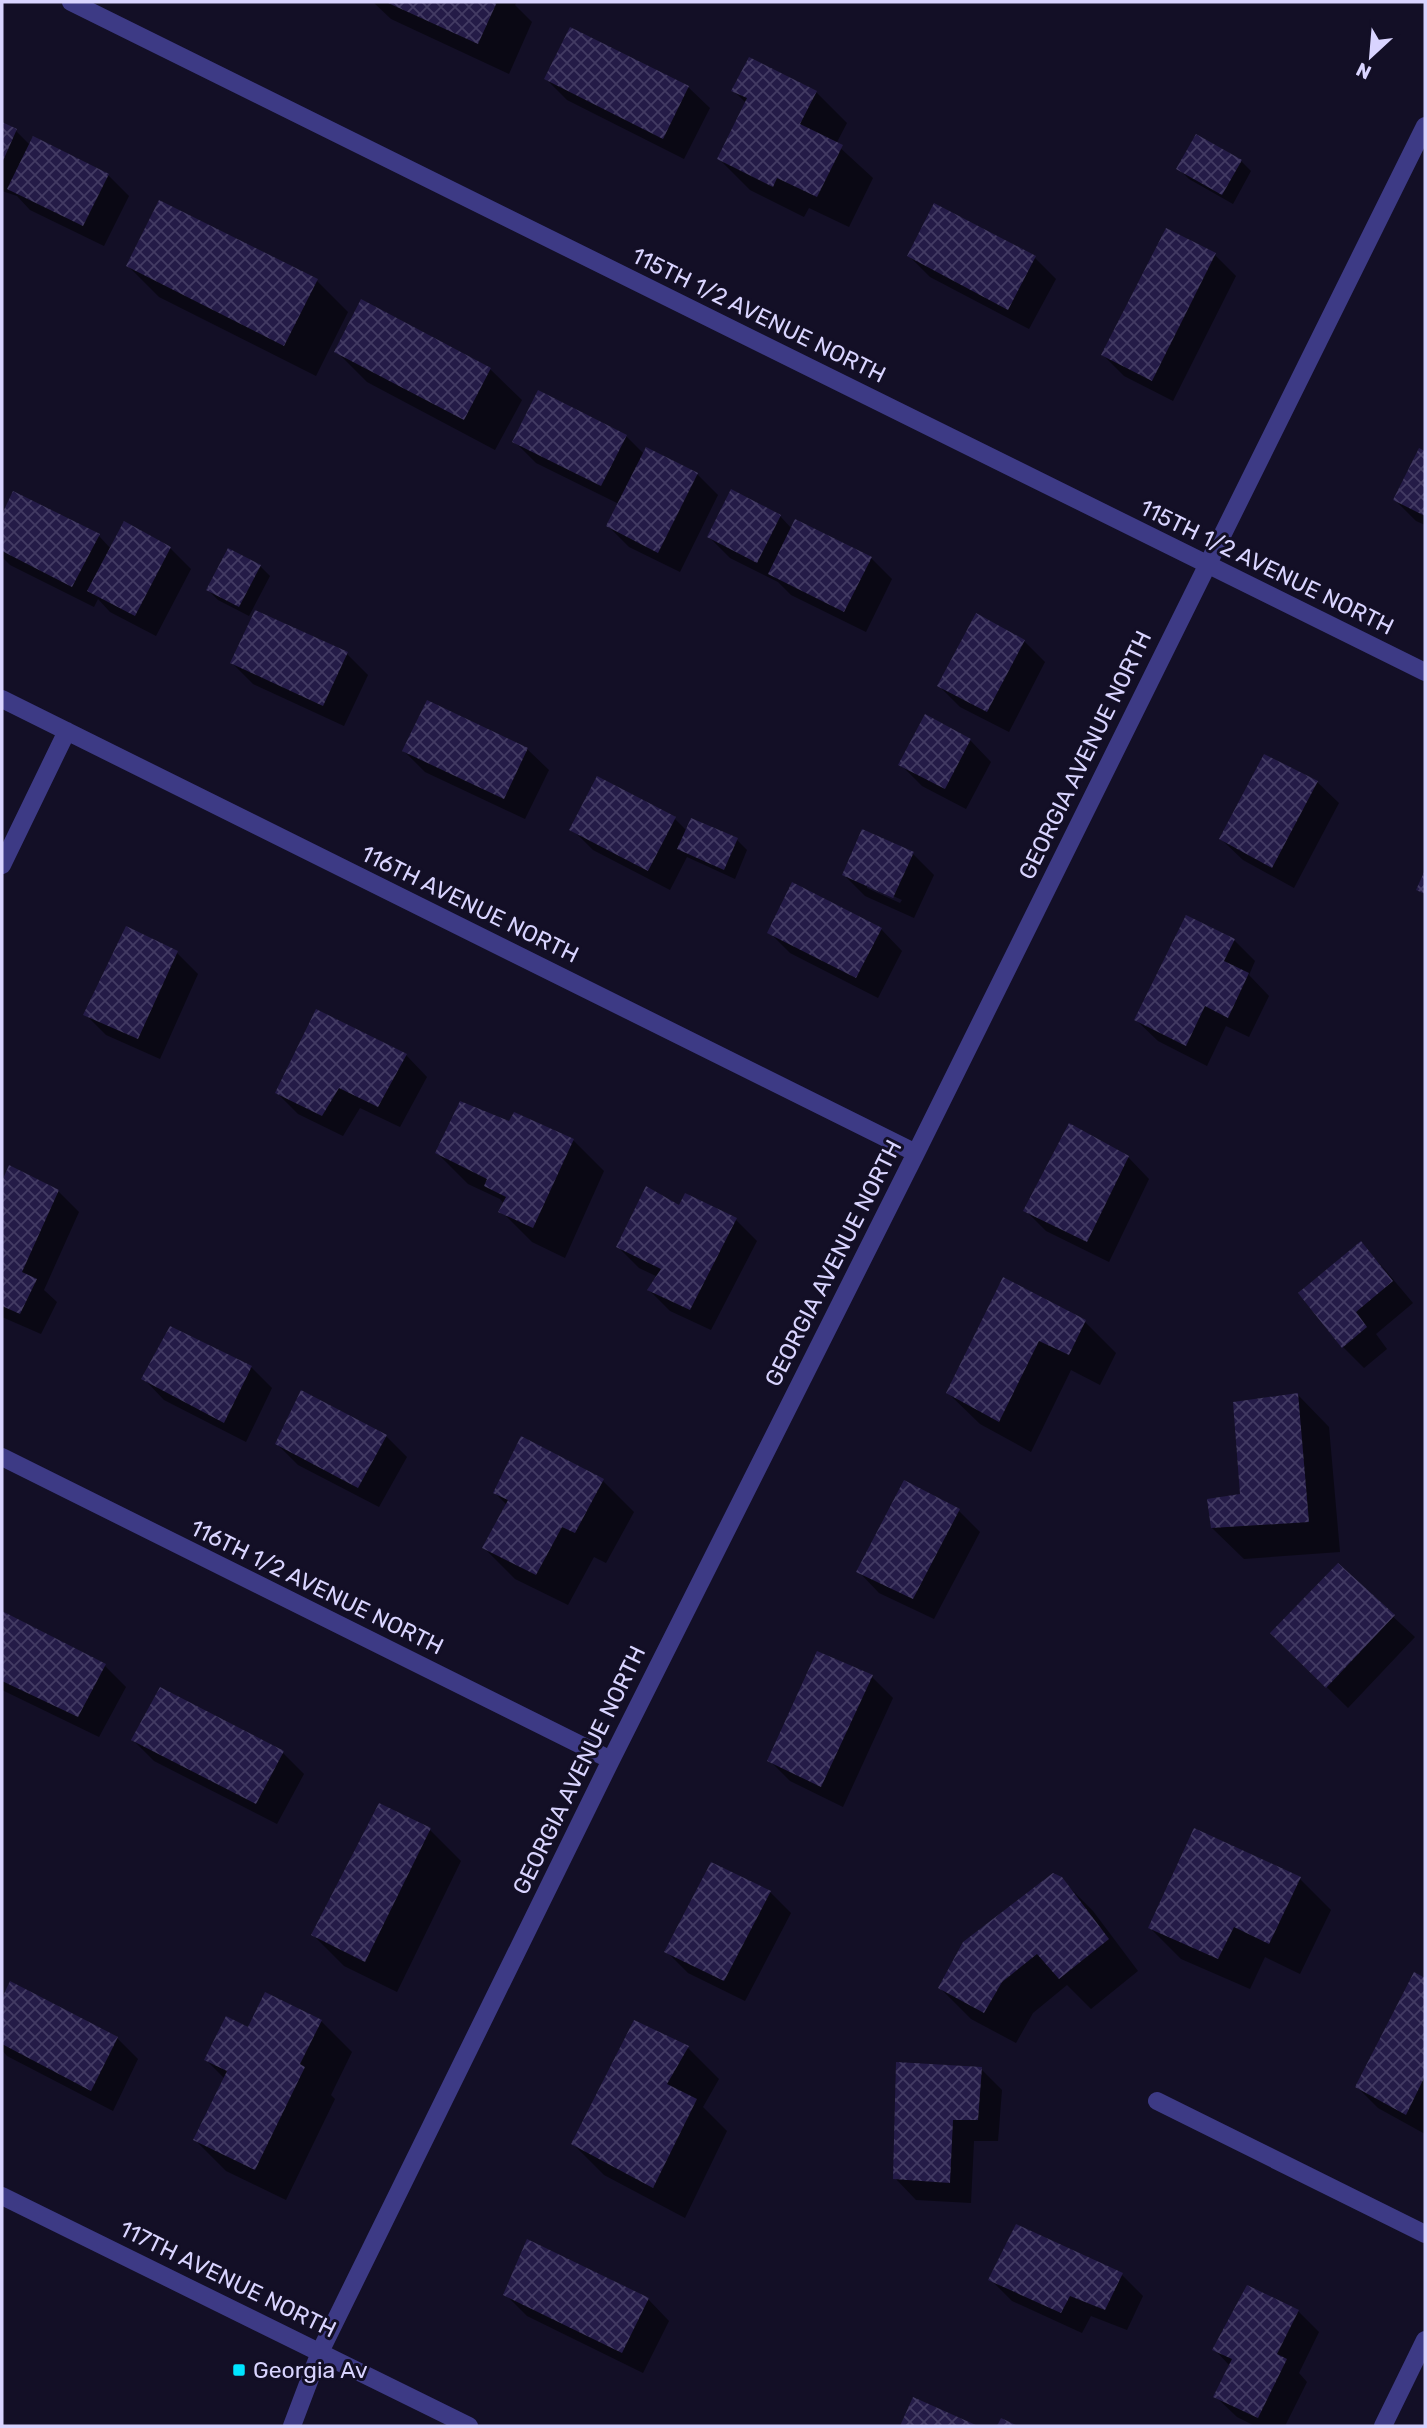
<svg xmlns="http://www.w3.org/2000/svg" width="1427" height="2428" font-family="Rubik,sans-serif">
  <defs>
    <pattern id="building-cross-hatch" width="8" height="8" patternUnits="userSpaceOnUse" patternTransform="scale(1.75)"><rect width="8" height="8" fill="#241b47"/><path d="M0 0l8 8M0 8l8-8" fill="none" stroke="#433b63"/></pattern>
  </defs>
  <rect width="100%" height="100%" fill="#130f26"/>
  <path fill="#0007" fill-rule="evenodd" d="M373,2h144l-2,3 17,17 -23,52 -118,-55z
    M571,29l117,58 22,21 -26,51 -117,-59 -21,-21z
    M734,91l82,1 31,31 -11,21 37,34 -24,49 -40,-19 -5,9 -54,-27 -31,-31 27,-56z
    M2,124l14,7 14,14 78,30 21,21 -25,50 -74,-36 -13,-14 -15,-5z
    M1241,161l10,10 -18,33 -44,-25 -10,-10z
    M160,202l157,79 31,31 -32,64 -157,-79 -31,-31z
    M1215,255l21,21 -63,125 -49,-25 -21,-21z
    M909,256l126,2 21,21 -27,50 -99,-52z
    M362,302l128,67 32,31 -27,50 -128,-68 -31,-31z
    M626,436l18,18 53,20 21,21 -38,77 -51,-25 -21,-21 11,-22 -83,-41 -21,-21z
    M1420,451l5,2v72l-9,-4 -21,-21z
    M14,493l85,43 12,13 59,-1 21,21 -35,67 -46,-24 -12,-13 -4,8 -84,-42 -8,-8v-39z
    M780,516l12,13 79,29 21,21 -26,53 -75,-37 -13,-13 -48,-24 -21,-21z
    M260,566l10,10 -21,40 -31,-16 -10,-10z
    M1024,641l21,21 -36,70 -49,-25 -21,-21z
    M347,654l21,21 -24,51 -91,-42 -21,-21z
    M970,740l21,22 -25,47 -44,-23 -21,-21z
    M527,749l22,21 -24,49 -100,-47 -21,-21z
    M1265,757l52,25 22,21 -45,85 -51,-28 -22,-21z
    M675,819l12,12 50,9 10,10 -12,29 -48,-22 -17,33 -77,-40 -21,-21z
    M913,854l21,21 -20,43 -49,-22 -21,-21zM867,884l35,16 -2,3 -33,-15z
    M127,928l50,25 21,21 -38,85 -54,-24 -21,-21z
    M881,929l21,22 -24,47 -88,-45 -21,-21z
    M1234,940l21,21 -6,14 20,21 -20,41 -23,-11 -19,40 -49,-25 -22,-21z
    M406,1055l21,22 -27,50 -40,-19 -17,28 -45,-22 -21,-21z
    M510,1124l63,16 31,31 -39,87 -33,-16 -31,-31 3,-7 -4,-5 -32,-15 -31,-31z
    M1128,1157l21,22 -40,83 -63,-31 -21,-21z
    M10,1168l48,23 21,21 -35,78 13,12 -16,32 -39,-17v-132z
    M686,1195l50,25 21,21 -46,89 -41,-19 -21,-21 9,-13 -19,-9 -21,-21 62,-40z
    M1360,1244l21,21 32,38 -37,31 11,15 -23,19 -21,-21z
    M1003,1280l82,42 31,31 -16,32 -29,-15 -40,82 -51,-28 -32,-31z
    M251,1367l21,21 -26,54 -82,-42 -21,-22z
    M1298,1395l31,32 11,125 -96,7 -32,-31 30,-33z
    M386,1436l21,21 -28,50 -81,-42 -21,-21z
    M603,1481l31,31 -28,51 -12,-6 -26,48 -53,-26 -31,-31 23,-43 -12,-12z
    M959,1511l21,21 -46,87 -55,-26 -21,-22z
    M1338,1566l77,71 -67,71 -76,-75z
    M2,1613l103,53 21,21 -27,50 -97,-47z
    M872,1677l21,21 -50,109 -53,-26 -21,-21z
    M160,1690l123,63 21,21 -27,50 -123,-63 -21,-21z
    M430,1830l31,31 -64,131 -53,-26 -31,-31z
    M1061,1879l32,32 45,60 -47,38 -24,-24 -34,28 -17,30 -45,-24 -31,-31z
    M1300,1879l31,31 -31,64 -35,-17 -15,32 -69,-30 -31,-31z
    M770,1892l21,21 -46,88 -57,-28 -21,-21z
    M1415,1975l10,5v154l-47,-26 -21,-21z
    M11,1983l106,55 21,21 -25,52 -106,-55 -5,-6v-48z
    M321,2021l31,31 -21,43 4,4 -49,101 -60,-29 -31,-31 30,-61 -19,-19 43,-31z
    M688,2048l31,31 -16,28 24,24 -42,87 -81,-43 -31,-31z
    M981,2069l21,21 -4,51h-24l-3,62 -55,-3 -21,-22z
    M1017,2227l105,48 21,21 -16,34 -36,-14 -9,17 -70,-32 -21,-21z
    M506,2295l142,4 21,22 -26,52 -116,-57z
    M1298,2311l21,21 -20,41 8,9 -22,44h-30l-18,-9 -22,-21 15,-30 -16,-17z"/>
  <path fill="url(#building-cross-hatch)" d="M386,2h111l-19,42z
    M570,27l119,59 -26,53 -119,-60z
    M749,57l68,34 -17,33 43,21 -26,52 -40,-19 -4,9 -56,-28 30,-61 -16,-7z
    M2,122l15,7 -15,34z
    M1196,134l46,26 -20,35 -46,-26z
    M33,136l76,38 -26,52 -76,-37z
    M159,200l159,79 -34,67 -158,-80z
    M934,203l102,53 -28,54 -101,-54z
    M1166,228l50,25 -64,128 -51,-26z
    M361,299l130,69 -27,52 -130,-68z
    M538,390l89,45 -26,51 -89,-44z
    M646,447l52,26 -40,80 -52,-27z
    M1419,448l6,3v65l-32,-16z
    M731,489l50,26 -24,48 -50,-26z
    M13,491l87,43 -28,53 -70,-36v-37z
    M795,519l77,38 -28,55 -76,-38z
    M124,521l47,26 -36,69 -48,-25z
    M228,548l33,17 -22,42 -33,-17z
    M255,610l93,42 -25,54 -93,-43z
    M976,613l49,27 -38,72 -50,-26z
    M427,700l101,48 -24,51 -102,-48z
    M925,714l46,25 -26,50 -47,-24z
    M1264,754l54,27 -46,87 -53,-29z
    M597,776l79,41 -28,54 -79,-41z
    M691,818l47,20 -14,32 -47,-21z
    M862,829l52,23 -21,46 -51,-23z
    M1425,870v24l-9,-4z
    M792,882l90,46 -26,50 -89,-45z
    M1186,915l49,24 -11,22 25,12 -21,45 -23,-12 -19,40 -52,-26z
    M126,926l52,25 -40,88 -55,-24z
    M316,1009l91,45 -29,53 -39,-19 -17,28 -47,-23z
    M460,1101l49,20 5,-9 60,27 -41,89 -35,-16 8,-15 -22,-11 3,-7 -52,-26z
    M1069,1123l60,33 -42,86 -64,-31z
    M9,1165l50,25 -37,82 15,7 -17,35 -18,-8v-125z
    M646,1186l33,19 6,-12 52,25 -47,92 -43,-20 14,-21 -45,-22z
    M1361,1241l32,40 -37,31 11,15 -25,21 -44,-55z
    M1003,1277l83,43 -17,35 -30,-14 -40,81 -53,-29z
    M170,1326l82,40 -28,57 -83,-44z
    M301,1390l86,45 -29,53 -83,-44z
    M1298,1393l11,129 -98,6 -4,-29 33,-5 -7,-92z
    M521,1436l83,43 -29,54 -13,-6 -26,48 -54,-27 26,-48 -15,-7z
    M904,1480l56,29 -47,90 -57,-27z
    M1338,1563l57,52 -69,73 -56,-55z
    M2,1611l104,53 -28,53 -76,-36z
    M817,1651l56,24 -52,112 -54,-26z
    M160,1687l124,64 -28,53 -125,-64z
    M379,1803l52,25 -66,134 -54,-27z
    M1194,1828l107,49 -32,67 -35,-17 -16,32 -70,-31z
    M711,1862l60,29 -47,90 -60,-29z
    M1053,1873l9,4 47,62 -50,40 -22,-25 -35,28 -18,31 -46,-25 25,-46z
    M1414,1972l11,6v98l-19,39 -51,-28z
    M10,1981l108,56 -27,54 -89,-47v-46z
    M265,1992l57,28 -22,44 5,3 -50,103 -62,-30 34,-69 -23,-11 22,-44 22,11z
    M634,2020l55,26 -22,38 30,15 -44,89 -82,-44z
    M896,2062l86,5 -4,53h-25l-3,63 -57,-4z
    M1016,2224l107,49 -18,37 -35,-14 -9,17 -73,-33z
    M527,2239l122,59 -27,55 -119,-58z
    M1247,2285l52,25 -22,44 10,5 -29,59 -45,-21 19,-38 -20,-9z
    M913,2397l65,29h-78z
    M1001,2418l17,8h-21z"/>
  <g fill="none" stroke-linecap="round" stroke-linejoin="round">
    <path stroke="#3d3a85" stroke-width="18" d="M71,2l1354,670
      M2,699l914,454
      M2,865l65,-134
      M2,1457l609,303
      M1157,2101l268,133
      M2,2196l467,230
      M292,2426l28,-74 291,-592 305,-607 509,-1027
      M1383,2426l42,-86"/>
  </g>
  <rect fill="#00e5ff" stroke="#130f26" stroke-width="2.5" x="232" y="2363" width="14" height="14" rx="3.5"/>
  <g text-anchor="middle" stroke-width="6" stroke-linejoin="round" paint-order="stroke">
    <g font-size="23" fill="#d9d4ff" stroke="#130f26">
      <text transform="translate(759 315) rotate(26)" y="8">115TH 1/2 AVENUE NORTH</text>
      <text transform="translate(1267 567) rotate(26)" y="8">115TH 1/2 AVENUE NORTH</text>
      <text transform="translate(1085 755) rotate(-64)" y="8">GEORGIA AVENUE NORTH</text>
      <text transform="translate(470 904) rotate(26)" y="8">116TH AVENUE NORTH</text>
      <text transform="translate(833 1263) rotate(-63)" y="8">GEORGIA AVENUE NORTH</text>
      <text transform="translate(317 1587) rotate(26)" y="8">116TH 1/2 AVENUE NORTH</text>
      <text transform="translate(579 1770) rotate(-64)" y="8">GEORGIA AVENUE NORTH</text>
      <text transform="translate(228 2279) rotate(26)" y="8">117TH AVENUE NORTH</text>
    </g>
    <g font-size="23" fill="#d9d4ff" stroke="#130f26" text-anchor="start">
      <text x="253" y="2378">Georgia Av</text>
    </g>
  </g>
  <rect width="1427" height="2428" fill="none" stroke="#d9d4ff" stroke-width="7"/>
  <g transform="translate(1371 56) rotate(206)" stroke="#130f26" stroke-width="5" paint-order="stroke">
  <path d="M0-5L12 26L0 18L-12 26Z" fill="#d9d4ff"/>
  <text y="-10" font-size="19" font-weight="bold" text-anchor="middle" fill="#d9d4ff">N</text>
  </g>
</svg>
